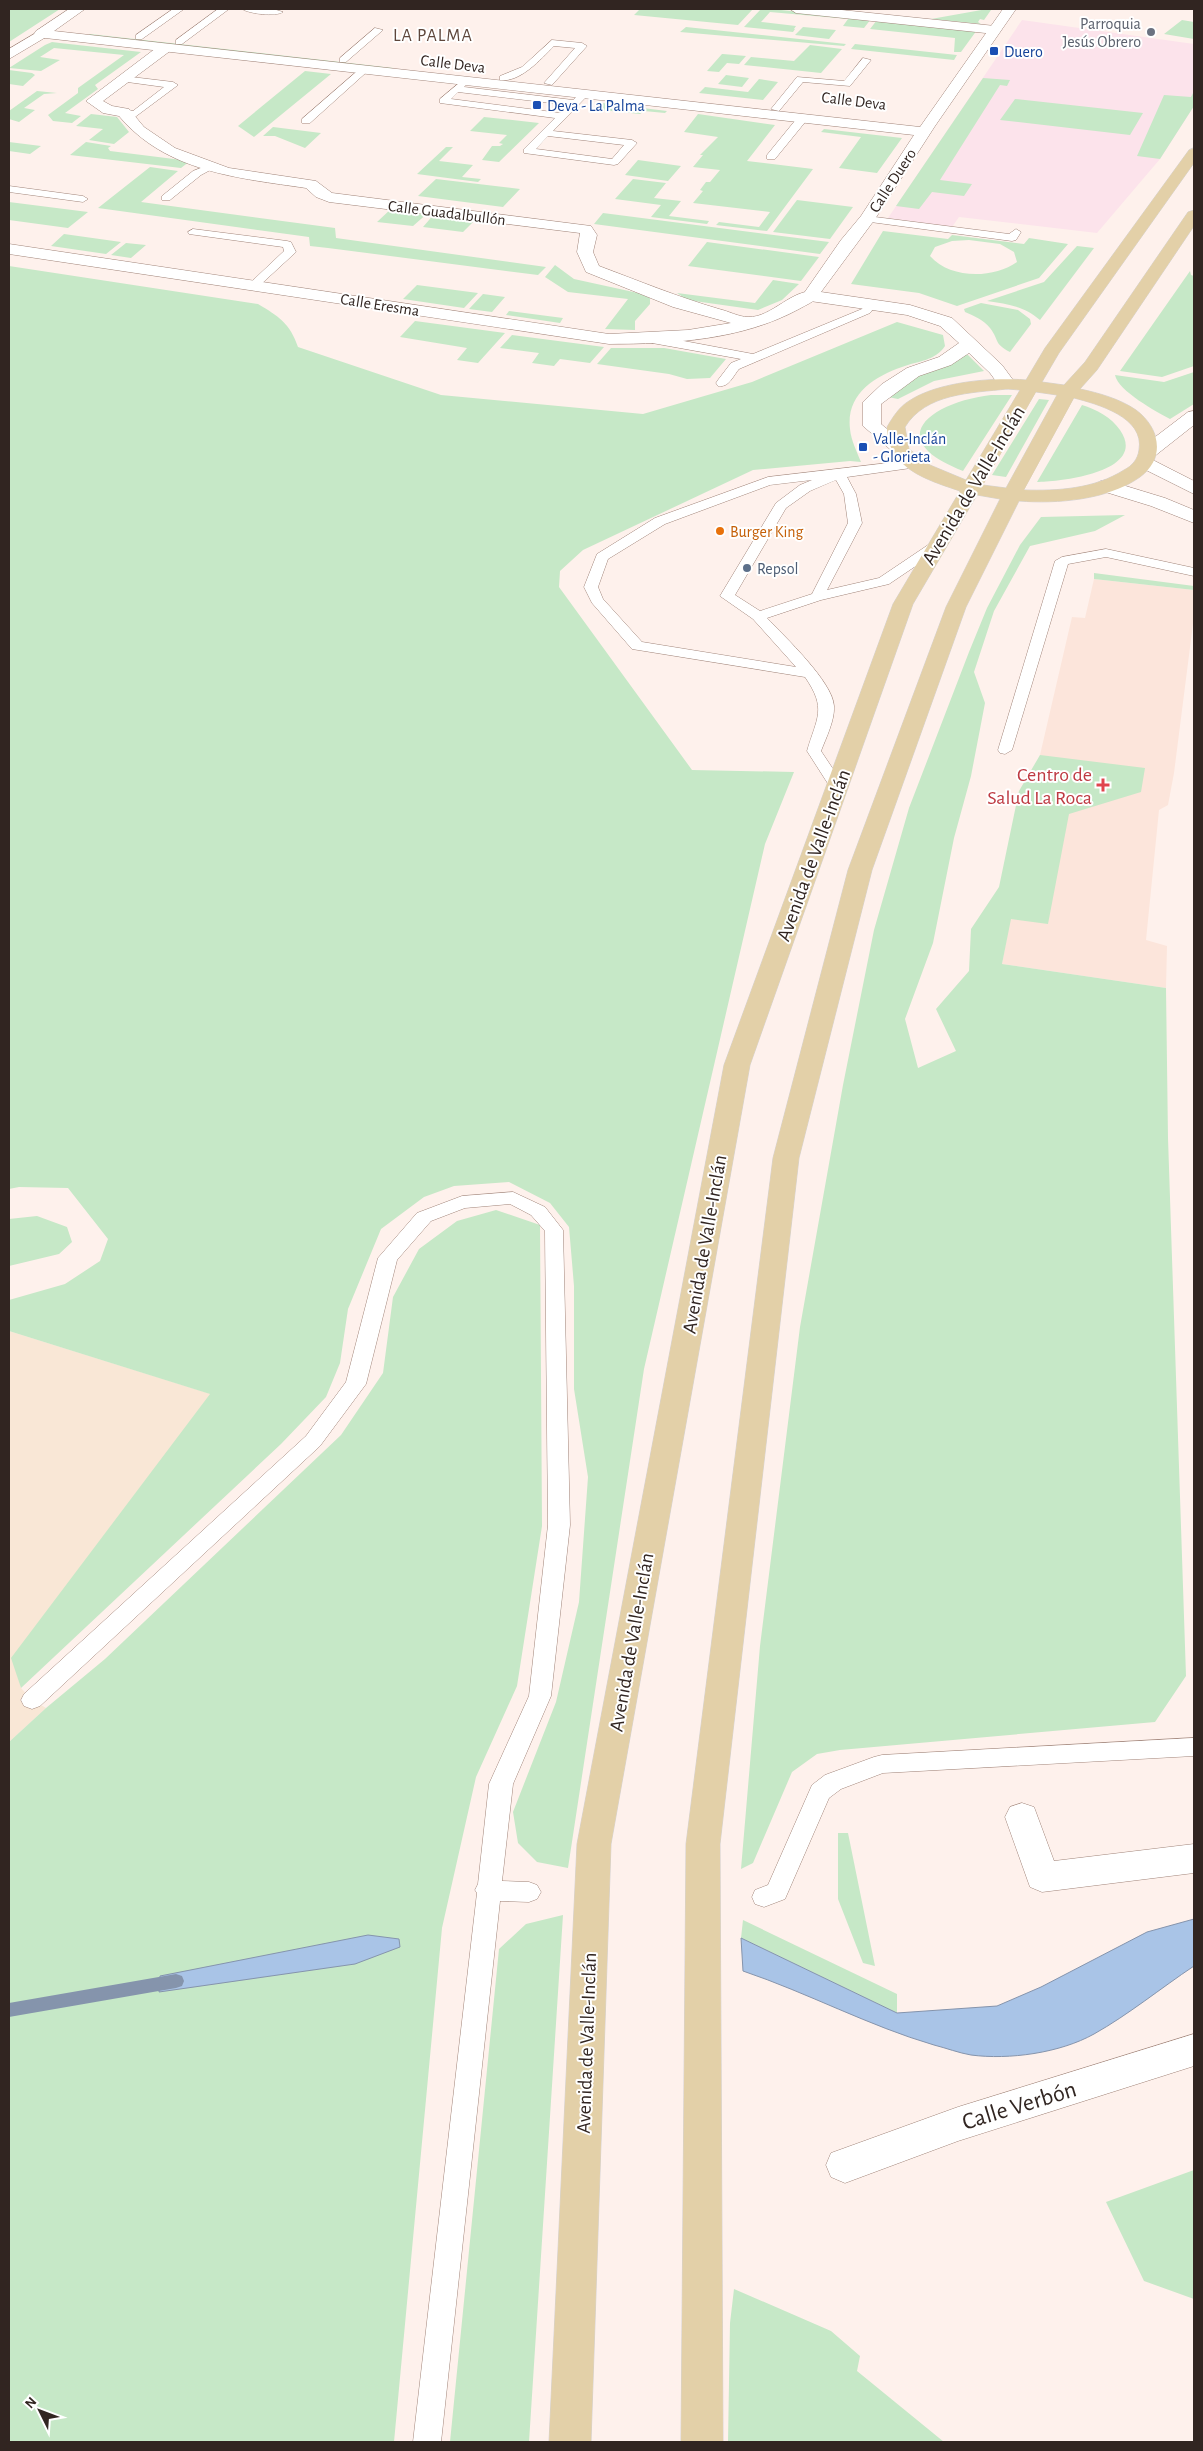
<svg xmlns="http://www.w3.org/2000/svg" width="1203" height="2451" font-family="'Alegreya Sans',sans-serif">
  <rect width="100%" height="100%" fill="#fef1ec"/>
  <path fill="#fce5db" d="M1094,579l100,11v26l-20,157 -6,32 -9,5 -13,130 21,6 -1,42 -164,-24 38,-209 32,-138 13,1z"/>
  <path fill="#f9e7d6" d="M9,1331l202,63 -199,264 9,30 11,12 14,8 -37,34z"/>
  <path fill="#fce3eb" d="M1022,20l172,24v62l-34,53 -63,74 -138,-16 -7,10 -64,-9z"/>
  <path fill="#c6e8c7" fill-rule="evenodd" d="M9,9h51l-51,33z
    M640,9h113l-15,16 -104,-10z
    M761,9h10l100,10 -7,9 -21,-2 5,-7 -78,-7 -9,10 35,4 -2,3h1l-2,3 -49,-5z
    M987,9l4,1 -7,10 -4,-1 -2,3 3,2 -50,-5z
    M877,20l100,10 -16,22h-7l1,-14 -85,-9z
    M1182,20l12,2v17l-30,-5z
    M686,27l160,17 -2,2 -164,-14z
    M803,27l33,3 -7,9 -34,-4z
    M90,34l304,34 -2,2 -304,-34z
    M52,42l8,1 81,9 -46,33 3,4 -33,24 16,3 -9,7 -19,-2 -5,-6 30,-22v-5l46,-33 -70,-7 -14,9 20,3 -19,11 -32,-3 36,-23z
    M855,44l102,11 -3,5 -103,-11z
    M810,45l32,4 -21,24 -77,-8 7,-8 43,4z
    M722,54h1l23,2 -7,8 -12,-1 -8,9 -12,-1z
    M9,70l23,3 3,2 -12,11 -14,-2z
    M305,71l26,3 -77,63 -16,-11z
    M726,75l23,3 -7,9 -24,-3z
    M983,78l27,2 -3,6 -7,-1 -60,95 32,4 -8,12 -32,-4 -13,17 -23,-3z
    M759,79l19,3 -15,18 -64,-7 6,-6 43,5z
    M37,91l20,2 -13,1 -20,14 11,2 -16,12 -10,-3v-8z
    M1194,91v15l-34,53 -23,-3 27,-61 27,2z
    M1015,99l128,14 -13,22 -130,-15z
    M602,103l65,8 -2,2 -21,-2 -4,3 -38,-4 -4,-2z
    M91,114l26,3 12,15 -15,12 -25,-4 14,-11 -27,-3z
    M698,114l77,11 -28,36 66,8 -46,62 -51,-6 3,-3 40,5 11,-15 -77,-9 10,-12 -3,-1 6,-8h4l10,-12 -27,-3 10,-12h-3l18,-18 -34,-5z
    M484,117l55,6 -40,39 -17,-2 10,-14h8l3,-2 -4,-1 8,-8 -37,-4z
    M273,127l48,6 -16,15 -30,-12h-12z
    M824,129l78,9 -25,35 -38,-5 22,-31 -40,-5z
    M9,142l32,4 -11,8 -21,-3z
    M86,142l25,4 -3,2 2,3 80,10 -9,7 -111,-13z
    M446,147h7l-14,14 34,4 -11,12 19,2 -3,3 -61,-8z
    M638,160l43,6 -13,15 -43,-6z
    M150,167l28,4 -37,31 194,26 1,10 210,29 -8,8 -210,-27 -18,-2 -1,-9 -211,-29z
    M436,179l84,10 -17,18 -85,-11z
    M633,179l33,4 -12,15 27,3 -12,15 40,5 -2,3 -56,-7 10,-12 -46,-6z
    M797,200l56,7 -23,32 -57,-7z
    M9,202l79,10 -20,16 -59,-8z
    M392,208l37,4 -16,14 -36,-4z
    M435,213l42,5 -14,14 -40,-5z
    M603,213l226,29 -9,12 -226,-30z
    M883,231l65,8 4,-4 72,9 5,-6 39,6 -29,34 -82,28 -38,-13 -68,-9zM969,240l31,4 14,8 3,10c-24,17 -67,17 -87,-6l5,-9 17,-6z
    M64,234l57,8 -15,12 -55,-8z
    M707,242l112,15 -18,24 -113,-15z
    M126,243l20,2 -15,13 -20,-3z
    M1077,246l17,2 -54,72c-16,-14 -33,-16 -53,-19l57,-19z
    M555,265l19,14 64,14 12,5v6l-15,17v9l-30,-1 23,-30 -60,-7 -23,-15z
    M9,266l249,38c20,12 32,19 40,43l143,48 202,19 109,-32 145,-60 46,13 2,11c-10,15 -27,15 -43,21 -29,10 -56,28 -52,62 1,11 7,23 11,33l-11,-1 -97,9 -170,80 -23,21 -1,16 133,183 102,2 -29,72 -121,525 -76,499 -31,-6 -19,-19 -5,-31 43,-110 23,-100 9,-125 -14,-88v-103l-5,-59 -19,-24 -41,-21 -55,4 -30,11 -43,32 -33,80 -8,54 -14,34 -45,47 -260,244 -10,-30 199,-264 -201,-63v-31l56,-16 35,-23 8,-22 -40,-51 -49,-1 -10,2z
    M1190,271l1,4 3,1v90l-32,11 -42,-6z
    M773,280l26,4 -17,16 -24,10 -71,-10 -10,-7 78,10z
    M417,285l61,8 -14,15 -61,-9z
    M483,294l22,3 -13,15 -23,-3z
    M981,303l37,7 12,9 1,5 -21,28c-17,-9 -10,-11 -20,-24 -6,-8 -16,-12 -25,-16l-1,-3z
    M509,311l54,7 -3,5 -54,-8z
    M415,321l90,12 -27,30 -21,-3 10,-12 -67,-11z
    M512,335l92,12 -14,16 -30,-4 -6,7 -22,-3 7,-10 -39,-5z
    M611,348h53l62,11 -16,19 -23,1 -18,-5 -72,-10z
    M963,355h5l16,16 -50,10 -36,18 -10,-2 21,-17 50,-20z
    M1194,372v32l-24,15c-13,-7 -52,-28 -55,-44l49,7z
    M991,395h21l-49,76c-83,-32 -31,-69 28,-76z
    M1039,399l10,1 -43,77 -14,-2z
    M1082,405c14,4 30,13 38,25 29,42 -60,52 -83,52z
    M1125,515l-30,16 -65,15 -36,65 -20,61 11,31 -14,73 -17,62 -21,105 -28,76 13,49 38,-17 -20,-42 33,-38 2,-42 28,-42 20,-96 21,-36 105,13 -4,24 -72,22 -21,110 -37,-5 -9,45 164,24 2,150 18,538 -31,46 -315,28 -23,4 -25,18 -39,91 -12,6 19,-223 40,-319 43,-242 31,-155 35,-122 60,-156 18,-44 33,-63 21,-28z
    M1094,573l100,13v4l-100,-11z
    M496,1210l44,15 2,301 -25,160 -41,91 -34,151 -48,514h-385v-700l37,-34 59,-49 236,-224 42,-62 10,-76 26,-48 38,-28z
    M37,1216l30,11 5,15 -13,12 -50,12v-47z
    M838,1833h10l27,133 -12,-3 -25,-64z
    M563,1915l-34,527h-79l49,-493 27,-25z
    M743,1920l154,74v19l-156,-75z
    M1194,2170v129l-50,-18 -38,-79z
    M734,2289l97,42 29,25 -3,15 87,71h-216l2,-119z"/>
  <path fill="#a9c4e7" stroke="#8594ac" d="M1194,1919v47c-33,22 -66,49 -100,68 -34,19 -85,26 -123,21 -12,-2 -25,-7 -37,-10 -65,-19 -126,-52 -191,-74l-2,-33 156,75 100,-7 44,-19 106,-55z
    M368,1935l31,4 1,8 -45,17 -196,28 1,-16z"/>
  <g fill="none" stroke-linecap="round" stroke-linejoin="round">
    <path fill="#8594ac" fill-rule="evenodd" d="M176,1974l6,2 2,5 -2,5 -6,2 -167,29v-14z"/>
    <g stroke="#a1857a" stroke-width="1">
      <path id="lane" d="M173,9h11l-42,30h-6v-4z
        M218,9h11l-47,35h-6v-4z
        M242,9h31l10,3c-7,5 -34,2 -41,-3z
        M375,28l8,2 -37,32h-6v-4z
        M552,40l30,3 5,3 -35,39 -8,-2 31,-35 -21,-2c-13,13 -34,37 -54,34v-4l22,-9z
        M863,58l8,2 -21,26 -47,-4 -24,29 -8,-2 26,-32 47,4z
        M362,67l8,2 -60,54h-8v-4z
        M123,76l50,6 5,3 -43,32 -16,-5 5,-3 9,2 31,-24 -44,-6v-4z
        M464,79l5,3 -5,5 109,13 7,-7h6l2,2 -35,36 79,9 5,3 -19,21 -4,1 -90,-12v-4l31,-31 -115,-15v-4zM458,92l110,13 -8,8 -109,-14zM548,136l76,9 -12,14 -76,-10z
        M802,116l4,1v4l-31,38h-8v-4l31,-38z
        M211,164l5,3 -15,8 -31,25h-8v-4l31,-25z
        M9,186l74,10 5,3 -5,3 -74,-10z
        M867,216l142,18 7,-5 5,3 -5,8 -4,1 -149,-20 -1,-2z
        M193,229l94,12 4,1 5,10 -38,35 -4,1 -6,-3 36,-34 -1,-4 -94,-13 -1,-2z
        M870,302l6,3 -6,8 -131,56c-6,7 -10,19 -21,17l-2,-3 2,-3 13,-17 10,-4 -89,-16 -6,-4 6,-4 101,19 109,-45 4,-6z
        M914,460l4,1 2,3 -2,3 -71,10 9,17 6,29 -35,67 52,-12 52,-35h10l2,3 -2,3 -52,35 -68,16 -54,18c17,18 66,64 67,88 1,14 -8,32 -13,45l24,36 -3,3h-10l-25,-39c10,-34 20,-42 -2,-74l-173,-28 -40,-46 -8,-16 13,-33 58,-36 113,-41zM812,480l-12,5 -24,18 -56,93 33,23 43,48 -154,-25 -39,-43 -5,-12 10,-28 57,-35 105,-39zM836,480l8,14 4,29 -36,71 -52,17 -25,-16 51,-87 24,-17z
        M1106,549l88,19v8l-88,-19 -38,7 -56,186 -7,4 -5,-1 -2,-3 57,-189 7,-4z
        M513,1192l32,15 18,23 7,295 -19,171 -38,88 -11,97 27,1 8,3 4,7 -4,7 -8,3 -29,-1 -59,541h-28l64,-549 -2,-3 3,-6 11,-100 40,-88 19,-171 -3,-294 -14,-16 -21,-11 -45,4 -34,13 -34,39 -31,124 -46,62 -280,260 -8,3 -8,-3 -3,-6 3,-6 282,-258 40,-54 32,-124 39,-45 45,-17z
        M1194,1738v18l-311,17 -42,16 -12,9 -44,101 -21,8 -9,-3 -3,-7 3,-7 13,-5 44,-100 13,-10 49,-18 8,-2z"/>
    </g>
    <g stroke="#a1857a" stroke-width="1">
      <path id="street" d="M790,9h42l163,17 7,4 -7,4 -199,-21z
        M41,30l7,4 -2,3 -37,22v-10z
        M165,44l7,4 -2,3 -67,50 9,5 17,3 15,18 31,21 54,20 87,13 16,12 259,33 6,9 -4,17 6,14c40,15 79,31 120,43 9,2 20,8 29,8 24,1 45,-30 68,-25l2,4c-4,6 -12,9 -19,13 -57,31 -126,35 -190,35l-600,-90v-10l600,90 79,-4 43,-7 -58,-16 -87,-35 -9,-20 3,-19 -251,-31 -13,-5 -10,-9c-68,-10 -140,-16 -187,-72l-16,-3 -17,-12 74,-56z
        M1194,411v14l-38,30h-14l-2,-4 2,-4 46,-35z
        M1022,1803l12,4 20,54 140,-17v29l-152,19 -12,-5 -25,-70 5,-10z
        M1194,2034v32l-236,75 -113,42 -14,-6 -5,-12 5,-12 127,-46z"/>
    </g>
    <g stroke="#a1857a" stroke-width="1">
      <path id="secondary" d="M69,9h16l-31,22 866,96 83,-118h13l-81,117 -60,93 -54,73 89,13 42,13 50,47 14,19 -3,4h-12l-11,-15 -21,-20 -18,12 -32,11 -38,28v20l26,22 -2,4h-14l-28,-24v-24l19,-18 25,-16 32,-11 20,-14 -19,-17 -33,-11 -97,-14 -6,-1 -2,-4 39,-56 20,-24 53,-81 -878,-98 -2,-3 2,-3z
        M1145,456l49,25v13l-56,-28 -2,-4 2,-4z
        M1106,480l59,18 29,12v13l-43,-17 -52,-16 -2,-4 2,-4z"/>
    </g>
    <g stroke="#d6d3d3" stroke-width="1">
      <path id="primary" d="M1194,148v15l-135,190 -17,29 22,3 21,-23 103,-150 6,-2v16l-97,144 -17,19c19,4 40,10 56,21 24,18 30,48 4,67 -32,23 -83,27 -121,24l-53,106 -94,263 -73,288 -79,686 3,598h-42l5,-598 87,-686 75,-288 98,-263 54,-108 -23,-4 -64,109 -163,461 -139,779 -20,598h-42l28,-598 147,-779 169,-461 67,-113c-33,-11 -73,-23 -73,-64 6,-10 12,-20 22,-26 28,-19 84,-24 117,-21l19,-32 144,-198zM1007,389l13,1 -54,90 -36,-15 -21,-16 -4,-22c21,-34 66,-34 102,-38zM1036,392l21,3 -51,93 -23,-3zM1074,398c23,6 71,19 65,52 -1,9 -7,16 -15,20 -30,19 -66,21 -100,20z"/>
    </g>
    <use href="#lane" fill="#fff" fill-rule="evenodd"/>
    <use href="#street" fill="#fff" fill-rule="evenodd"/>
    <use href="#secondary" fill="#fff" fill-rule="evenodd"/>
    <use href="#primary" fill="#e3d0a8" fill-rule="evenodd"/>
  </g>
  <circle fill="#6b7280" stroke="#fff" stroke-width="2" cx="1151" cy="32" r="5"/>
  <g fill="#1a4fb4" stroke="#fff" stroke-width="2">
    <rect x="989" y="46" width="10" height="10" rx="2.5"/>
    <rect x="532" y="100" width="10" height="10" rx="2.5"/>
    <rect x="858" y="442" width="10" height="10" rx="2.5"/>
  </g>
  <circle fill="#e8710a" stroke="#fff" stroke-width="2" cx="720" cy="531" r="5"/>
  <circle fill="#5c6f8a" stroke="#fff" stroke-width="2" cx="747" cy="568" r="5"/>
  <path fill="#e0444e" stroke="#fff" stroke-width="2" d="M1100.5 777.5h5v5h5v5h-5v5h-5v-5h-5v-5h5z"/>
  <g text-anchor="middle" stroke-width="4" stroke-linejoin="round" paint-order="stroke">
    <g font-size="16" fill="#5b616d" stroke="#fff" text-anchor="end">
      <text x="1141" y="29">Parroquia<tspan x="1141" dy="18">Jesús Obrero</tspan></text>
    </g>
    <g font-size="16" fill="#164399" stroke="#fff" text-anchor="start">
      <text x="1004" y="57">Duero</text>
      <text x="547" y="111">Deva - La Palma</text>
      <text x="873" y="444">Valle-Inclán<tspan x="873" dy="18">- Glorieta</tspan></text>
    </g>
    <g font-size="16" fill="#312521" stroke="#fff">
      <text transform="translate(453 63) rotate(7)" y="6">Calle Deva</text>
      <text transform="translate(854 100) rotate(7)" y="6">Calle Deva</text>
      <text transform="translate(892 180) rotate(-57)" y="6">Calle Duero</text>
      <text transform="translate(447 212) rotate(7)" y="6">Calle Guadalbullón</text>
      <text transform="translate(380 304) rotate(9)" y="6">Calle Eresma</text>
    </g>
    <g font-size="16" fill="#c56008" stroke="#fff" text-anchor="start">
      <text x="730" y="537">Burger King</text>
    </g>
    <g font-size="16" fill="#4e5e75" stroke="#fff" text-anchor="start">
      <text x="757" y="574">Repsol</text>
    </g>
    <g font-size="18" letter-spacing="1" fill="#5e463b" stroke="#fff">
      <text x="433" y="41">LA PALMA</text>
    </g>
    <g font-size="20" fill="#312521" stroke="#fff">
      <text transform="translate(973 485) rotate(-59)" y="7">Avenida de Valle-Inclán</text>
      <text transform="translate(813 855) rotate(-70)" y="7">Avenida de Valle-Inclán</text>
      <text transform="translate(704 1244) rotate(-80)" y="7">Avenida de Valle-Inclán</text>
      <text transform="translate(631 1642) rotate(-80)" y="7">Avenida de Valle-Inclán</text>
      <text transform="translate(586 2043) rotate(-88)" y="7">Avenida de Valle-Inclán</text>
    </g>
    <g font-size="20" fill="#be3a42" stroke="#fff" text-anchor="end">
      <text x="1092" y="781">Centro de<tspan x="1092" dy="23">Salud La Roca</tspan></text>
    </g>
    <g font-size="24" fill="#312521" stroke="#fff">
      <text transform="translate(1019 2105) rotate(-17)" y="8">Calle Verbón</text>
    </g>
  </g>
  <rect width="1203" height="2451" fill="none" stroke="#312521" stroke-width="20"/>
  <g transform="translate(40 2411) rotate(312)" stroke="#ffffff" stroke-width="4" paint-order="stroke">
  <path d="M0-4L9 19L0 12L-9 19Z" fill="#312521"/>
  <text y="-8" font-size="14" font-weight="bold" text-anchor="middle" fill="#312521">N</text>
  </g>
</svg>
